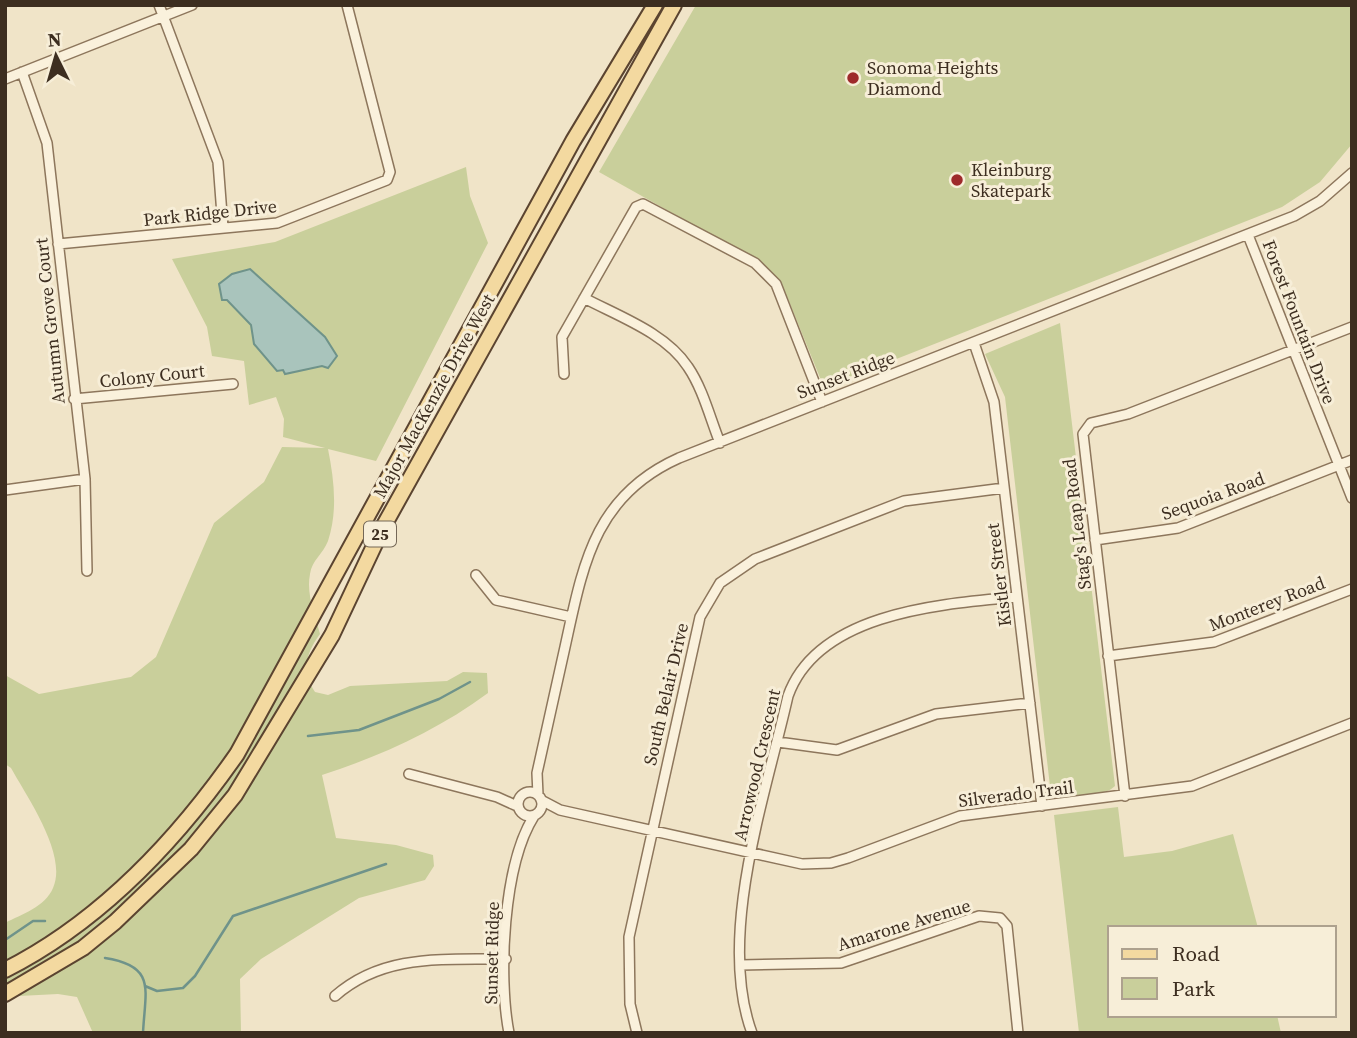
<svg xmlns="http://www.w3.org/2000/svg" width="1357" height="1038" font-family="'Source Serif 4',serif">
  <rect width="100%" height="100%" fill="#f0e4c8"/>
  <path fill="#c9cf9b" d="M696,5h656v139l-32,38 -38,25 -449,177 -10,1 -35,-86 -23,-34 -166,-93z
    M466,167l4,29 18,47 -112,218 -48,-12c6,30 10,62 0,92 -5,13 -16,19 -18,33 -4,20 5,41 10,60 -14,19 -19,37 -5,58l13,3 22,-9 97,-5 16,-9 24,1 1,20c-50,37 -107,63 -166,82l14,63 60,7 37,10 1,11 -9,14 -66,18 -98,61 -21,20 1,54h-148l-16,-36 -19,-3 -39,2 -14,-13v-60c17,-9 40,-16 48,-35 15,-33 -26,-91 -42,-120l-6,-4v-89l34,19 92,-17 25,-20 58,-134 50,-41 18,-35 43,1 -42,-11 1,-18 -8,-22 -27,8 -5,-44 -32,-5 -5,-29 -35,-68 103,-17z
    M1060,323l55,463c-11,11 -50,15 -64,9l-46,-398 -20,-43z
    M1118,807l6,50 48,-6 61,-17 25,94h-148v87h167l4,18h-202l-25,-218z"/>
  <path fill="#a9c4bc" stroke="#6f938a" stroke-width="2" d="M250,269l75,68 12,19 -9,12 -6,-2 -37,8 -2,-4 -6,1 -23,-27 -3,-19 -24,-25h-5l-3,-16 13,-10z"/>
  <g fill="none" stroke-linecap="round" stroke-linejoin="round">
    <path stroke="#6f938a" stroke-width="2.5" d="M308,736l51,-6 80,-31 31,-17
      M5,940l28,-19h12
      M105,958c52,8 40,32 38,75
      M145,986l12,5 26,-3 12,-12 38,-60 153,-52"/>
    <g stroke="#8d765c" stroke-width="12">
      <path id="street" d="M159,5l59,157 5,66
        M22,72l25,71 38,336 2,92
        M5,79l187,-74
        M1248,235l104,263
        M58,244l219,-21 110,-43 3,-8 -43,-167
        M584,298c34,18 82,35 104,69 15,22 22,51 32,76
        M974,343l20,59 48,404
        M564,374l-2,-37 74,-130 7,-3 112,59 21,21 46,118
        M74,399l159,-15
        M5,490l80,-11
        M1095,540l83,-12 174,-68
        M476,575l20,25 75,17
        M1108,656l106,-14 138,-53
        M778,742l59,8 99,-36 94,-11
        M409,774l88,23 20,9
        M518 804a12 12 0 1 1 24 0a12 12 0 1 1-24 0Z
        M538,795l-1,-22c9,-42 19,-84 28,-126 18,-82 29,-151 114,-189l615,-242 26,-15 32,-28
        M1125,796l-42,-362 8,-11 37,-9 224,-87
        M541,800l19,10 242,54 29,-1 17,-5 112,-42 232,-30 160,-63
        M741,965l100,-2 138,-47 21,2 7,8 11,107
        M335,996c49,-43 109,-36 171,-37
        M509,1033c-11,-57 -6,-168 25,-217
        M637,1033l-7,-29 -1,-67 71,-320 20,-34 35,-24 149,-58 100,-13
        M752,1033c-36,-97 14,-239 36,-337 30,-84 154,-92 229,-99"/>
    </g>
    <g stroke="#5b4430" stroke-width="18">
      <path id="primary" d="M5,970c95,-48 172,-130 232,-216l336,-613 82,-136
        M5,994l78,-46 32,-26 76,-73 44,-54 97,-160 50,-106 292,-524"/>
    </g>
    <use href="#street" stroke="#faf1dc" stroke-width="9"/>
    <use href="#primary" stroke="#f3d9a0" stroke-width="14"/>
  </g>
  <g fill="#9e2a2b" stroke="#f7eed8" stroke-width="2.5">
    <circle cx="853" cy="78" r="7"/>
    <circle cx="957" cy="180" r="7"/>
  </g>
  <g text-anchor="middle" stroke-width="6" stroke-linejoin="round" paint-order="stroke">
    <rect fill="#f7eed8" stroke="#756857" stroke-width="2" x="364" y="521.5" width="32" height="25" rx="5"/>
    <g font-size="16" font-weight="bold" fill="#3d2e20">
      <text x="380" y="540">25</text>
    </g>
    <g font-size="18" fill="#3d2e20" stroke="#f7eed8" text-anchor="start">
      <text x="867" y="74">Sonoma Heights<tspan x="867" dy="21">Diamond</tspan></text>
      <text x="971" y="176">Kleinburg<tspan x="971" dy="21">Skatepark</tspan></text>
    </g>
    <g font-size="18" fill="#3d2e20" stroke="#f7eed8">
      <text transform="translate(210 213) rotate(-6)" y="6">Park Ridge Drive</text>
      <text transform="translate(50 321) rotate(-96)" y="6">Autumn Grove Court</text>
      <text transform="translate(1299 322) rotate(69)" y="6">Forest Fountain Drive</text>
      <text transform="translate(846 375) rotate(-21)" y="6">Sunset Ridge</text>
      <text transform="translate(152 376) rotate(-6)" y="6">Colony Court</text>
      <text transform="translate(434 396) rotate(-61)" y="6">Major MacKenzie Drive West</text>
      <text transform="translate(1213 496) rotate(-20)" y="6">Sequoia Road</text>
      <text transform="translate(1077 524) rotate(-97)" y="6">Stag's Leap Road</text>
      <text transform="translate(999 575) rotate(-97)" y="6">Kistler Street</text>
      <text transform="translate(1267 604) rotate(-21)" y="6">Monterey Road</text>
      <text transform="translate(666 694) rotate(-77)" y="6">South Belair Drive</text>
      <text transform="translate(757 765) rotate(-77)" y="6">Arrowood Crescent</text>
      <text transform="translate(1016 794) rotate(-7)" y="6">Silverado Trail</text>
      <text transform="translate(904 925) rotate(-17)" y="6">Amarone Avenue</text>
      <text transform="translate(492 953) rotate(-89)" y="6">Sunset Ridge</text>
    </g>
  </g>
  <rect width="1357" height="1038" fill="none" stroke="#3d2e20" stroke-width="14"/>
  <rect x="1108" y="926" width="228" height="91" fill="#f7eed8" stroke="#ada18e" stroke-width="2"/>
  <rect x="1122" y="949" width="35" height="10" fill="#f3d9a0" stroke="#ada18e" stroke-width="2"/>
  <text x="1172" y="961" font-size="21" fill="#3d2e20">Road</text>
  <rect x="1122" y="978" width="35" height="21" fill="#c9cf9b" stroke="#ada18e" stroke-width="2"/>
  <text x="1172" y="996" font-size="21" fill="#3d2e20">Park</text>
  <g transform="translate(56 56) rotate(355)" stroke="#f7eed8" stroke-width="5" paint-order="stroke">
  <path d="M0-5L12 26L0 18L-12 26Z" fill="#3d2e20"/>
  <text y="-10" font-size="19" font-weight="bold" text-anchor="middle" fill="#3d2e20">N</text>
  </g>
</svg>
